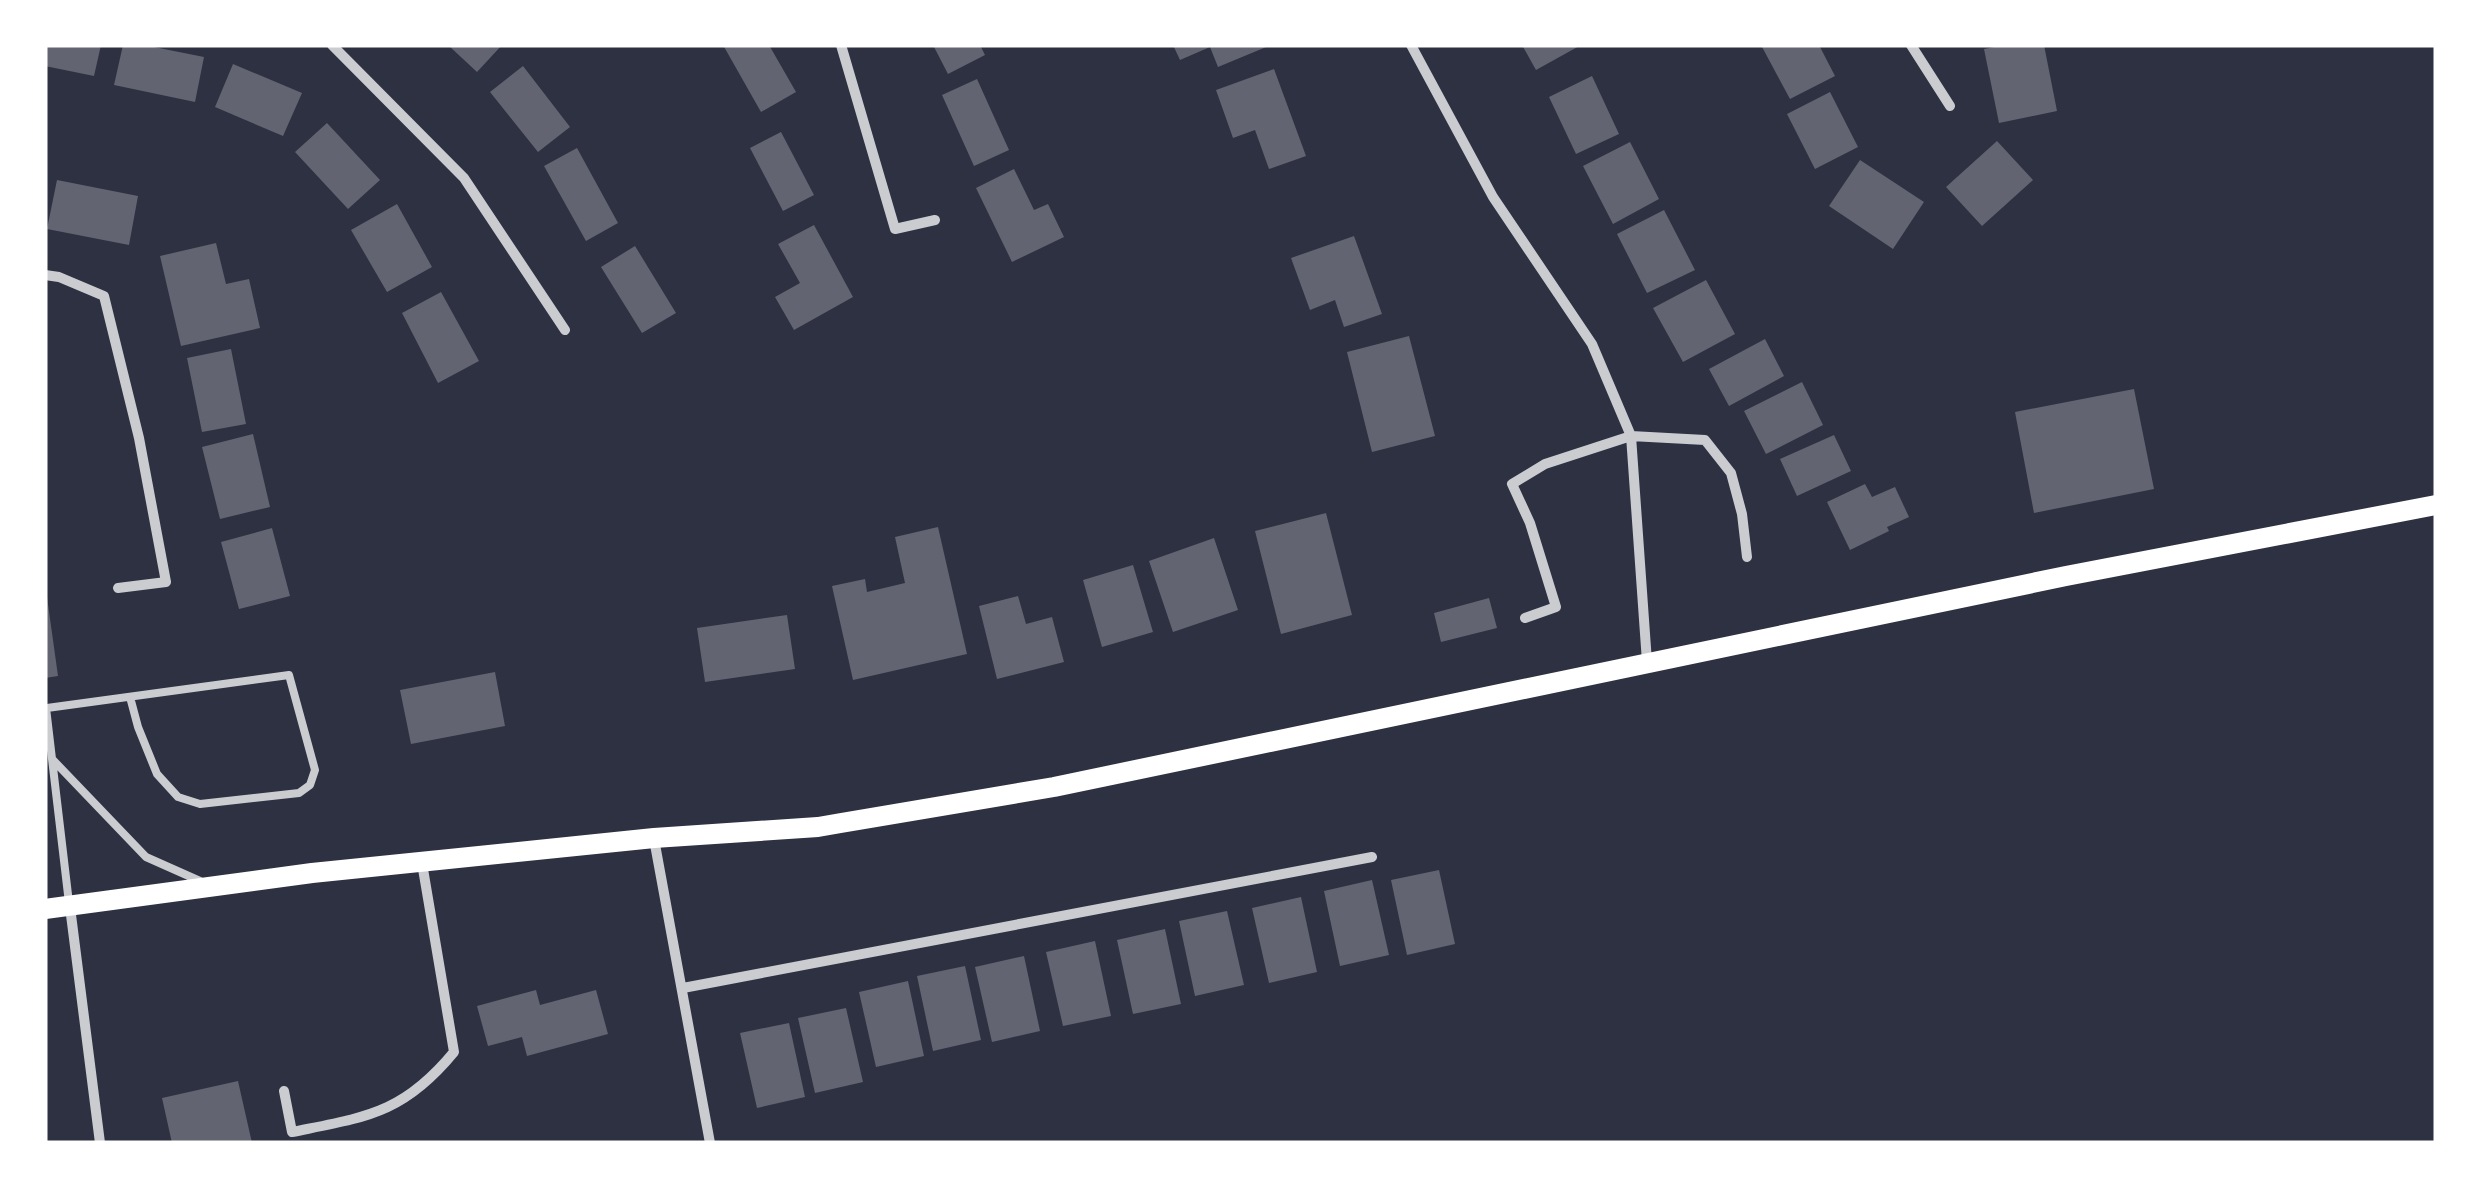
<svg xmlns="http://www.w3.org/2000/svg" width="2481" height="1188" font-family="'Fira Sans Condensed',sans-serif">
  <rect width="100%" height="100%" fill="#2d3142"/>
  <path fill="#626471" d="M45,45h56l-7,31 -49,-10z
    M123,45h21l60,12 -9,45 -81,-17z
    M448,45h54l-25,27z
    M723,45h46l27,47 -35,20z
    M933,45h47l5,10 -37,19z
    M1173,45h98l-53,22 -8,-20 -30,13z
    M1522,45h59l-45,25z
    M1761,45h58l16,31 -45,23z
    M2004,45h40l13,66 -58,12 -15,-74z
    M233,64l69,29 -19,43 -68,-29z
    M523,66l47,61 -32,25 -48,-60z
    M1274,69l32,87 -37,13 -14,-39 -22,8 -17,-48z
    M1592,76l27,58 -43,20 -27,-57z
    M977,79l32,71 -35,16 -32,-71z
    M1830,92l28,55 -43,22 -28,-55z
    M327,123l53,57 -32,29 -53,-57z
    M781,132l33,63 -31,16 -33,-63z
    M1997,141l36,39 -51,46 -36,-39z
    M1630,142l29,57 -46,25 -30,-58z
    M577,148l41,75 -32,18 -42,-75z
    M1860,160l64,42 -31,47 -64,-43z
    M1014,169l20,41 14,-6 16,33 -52,25 -36,-74z
    M57,180l81,16 -9,49 -82,-16z
    M397,204l35,63 -45,25 -36,-62z
    M1664,210l31,60 -48,23 -30,-59z
    M814,225l39,72 -59,33 -19,-33 25,-14 -22,-39z
    M1354,236l28,78 -38,13 -9,-27 -25,10 -19,-52z
    M216,243l10,41 23,-5 11,49 -79,18 -21,-90z
    M635,246l41,67 -34,20 -41,-66z
    M1706,280l29,54 -52,28 -30,-54z
    M441,292l38,69 -41,22 -36,-70z
    M1409,336l26,100 -63,16 -25,-100z
    M1765,339l19,37 -55,30 -20,-37z
    M231,349l15,75 -44,8 -15,-74z
    M1802,382l21,43 -57,29 -22,-43z
    M2134,389l20,100 -120,24 -19,-101z
    M253,434l17,73 -50,12 -18,-72z
    M1834,435l17,36 -54,25 -17,-37z
    M1865,484l7,13 23,-10 14,30 -22,10 2,4 -39,19 -23,-48z
    M1326,513l26,102 -71,19 -26,-103z
    M938,527l29,127 -114,26 -21,-94 33,-7 2,13 38,-9 -10,-46z
    M272,528l18,68 -51,13 -18,-67z
    M1214,538l24,72 -65,22 -24,-71z
    M1133,565l20,67 -51,15 -19,-67z
    M1018,596l8,28 26,-7 12,45 -67,17 -18,-73z
    M45,597h2l11,79 -13,2z
    M1489,598l8,30 -56,14 -7,-29z
    M787,615l8,54 -90,13 -8,-54z
    M495,672l10,54 -94,18 -11,-54z
    M1439,870l16,74 -48,11 -16,-75z
    M1372,880l17,75 -49,11 -16,-75z
    M1301,897l16,75 -48,11 -17,-75z
    M1227,911l17,74 -49,11 -16,-75z
    M1165,929l16,75 -48,10 -16,-74z
    M1095,941l16,75 -48,10 -17,-74z
    M1024,956l16,75 -48,11 -17,-75z
    M965,966l16,74 -48,11 -16,-75z
    M908,981l16,75 -48,11 -17,-75z
    M536,990l4,15 56,-15 12,44 -81,22 -5,-19 -34,9 -11,-40z
    M846,1008l17,74 -48,11 -17,-75z
    M789,1023l16,74 -48,11 -17,-75z
    M238,1081l14,62h-80l-10,-45z"/>
  <g fill="none" stroke-linecap="round" stroke-linejoin="round">
    <path stroke="#caccd0" stroke-width="8" d="M46,708l23,195
      M47,708l242,-33 26,95 -5,15 -11,8 -99,11 -22,-7 -21,-23 -19,-47 -8,-30
      M53,760l93,97 54,24"/>
    <path stroke="#caccd0" stroke-width="10" d="M332,45l132,133 101,152
      M841,45l54,184 40,-9
      M1411,45l82,152 99,147 39,92 16,226
      M1911,45l39,61
      M45,275l14,2 45,19 35,142 27,144 -48,6
      M1525,618l31,-11 -26,-84 -18,-39 33,-20 86,-28 74,4 26,33 11,41 5,43
      M654,839l56,304
      M70,907l30,236
      M683,988l689,-131
      M284,1091l8,41c74,-15 111,-18 162,-80l-32,-189"/>
    <path stroke="#fff" stroke-width="20" d="M45,909l267,-36 342,-35 164,-11 23,-4 213,-36 1012,-211 370,-71"/>
  </g>
  <rect width="2481" height="1188" fill="none" stroke="#ffffff" stroke-width="95"/>
</svg>
